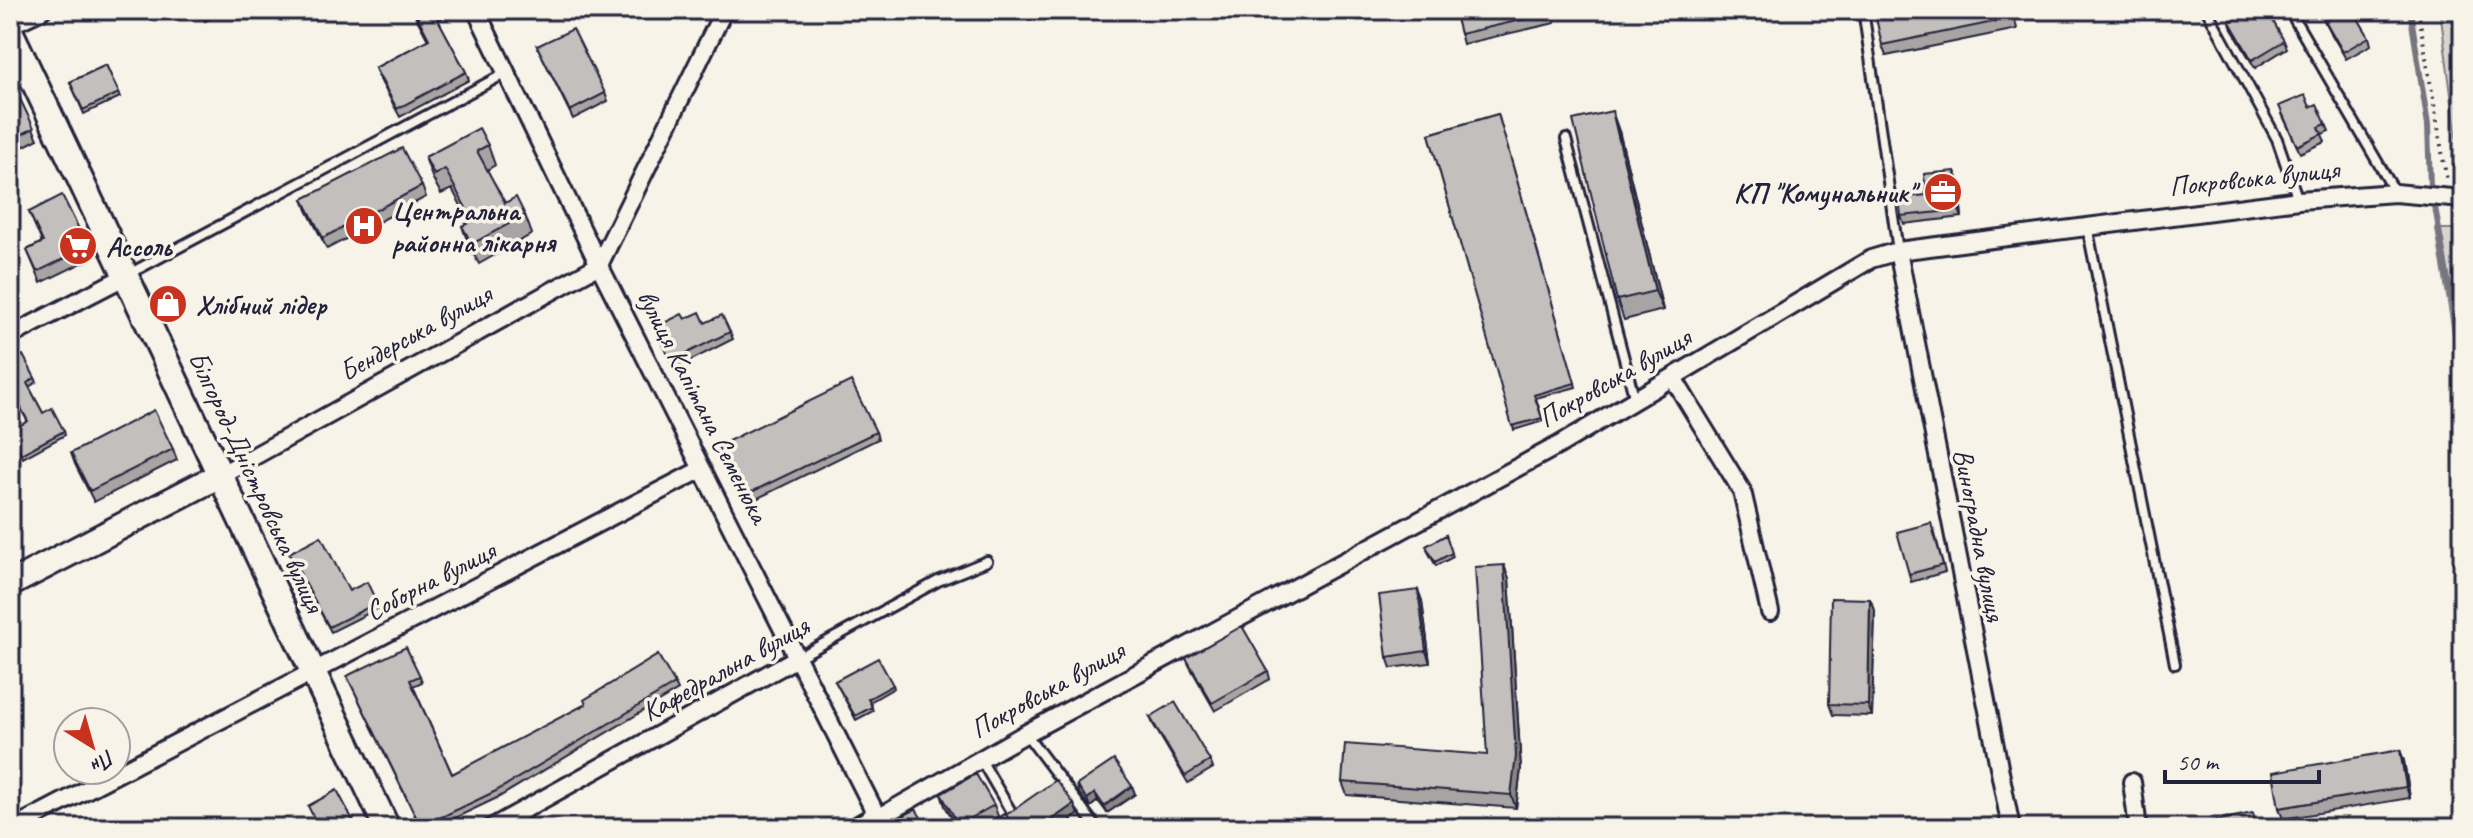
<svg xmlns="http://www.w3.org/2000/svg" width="2473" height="838" font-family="Caveat,sans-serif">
  <rect width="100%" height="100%" fill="#f7f3e8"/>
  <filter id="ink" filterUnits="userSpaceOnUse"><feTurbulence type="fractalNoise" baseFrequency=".0125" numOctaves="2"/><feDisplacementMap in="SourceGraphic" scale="16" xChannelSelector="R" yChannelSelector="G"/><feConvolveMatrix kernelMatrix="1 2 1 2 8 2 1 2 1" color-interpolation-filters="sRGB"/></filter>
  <g filter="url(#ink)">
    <path fill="#d8d5cf" stroke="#7d7c85" stroke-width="2" d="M2440,10h23v177z
      M2436,229h27v165z"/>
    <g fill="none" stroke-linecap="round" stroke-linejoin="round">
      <path stroke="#76747f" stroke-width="6" d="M2410,10l18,115 2,63
        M2435,207l28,158"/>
      <g stroke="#22223b" stroke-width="14">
        <path id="lane" d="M1861,10l3,6 34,235
          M2207,10l70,129 21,61
          M2289,10l106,182
          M1566,139l69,261
          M2087,226l88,438
          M127,275l379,-202
          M797,658l141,-77 49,-20
          M1026,734l71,94
          M981,760l32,55 -20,13"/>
      </g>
      <g stroke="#22223b" stroke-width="22">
        <path id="street" d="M476,10l123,255 279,553 147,-84 534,-289 312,-186 27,-8 401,-51 96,-7 68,6
          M10,25l32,-15
          M1898,251l113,577
          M10,336l116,-60
          M1673,378l69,113 28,121
          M222,474l377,-209 125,-255
          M2132,782l6,46
          M13,828l689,-359
          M491,828l306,-170"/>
      </g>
      <g stroke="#22223b" stroke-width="30">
        <path id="secondary" d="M10,31l377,797
          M10,584l212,-110
          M861,828l17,-10 5,10"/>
      </g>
      <path stroke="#22223b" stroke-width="4" stroke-dasharray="2 6" stroke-linecap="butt" d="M2418,10l29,171"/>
      <use href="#lane" stroke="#f7f3e8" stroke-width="8"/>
      <use href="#street" stroke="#f7f3e8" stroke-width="16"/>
      <use href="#secondary" stroke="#f7f3e8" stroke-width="24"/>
    </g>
    <path fill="#a7a4a3" stroke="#22223b" stroke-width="2" d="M200,10h25l-20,11z
      M412,10h45l-19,10 28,52 3,8 -69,37 -22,-41 -3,-8 53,-28z
      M1454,10h115l-16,4 2,9 -92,21z
      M1913,10h100l4,19 -131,27 -4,-11z
      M2322,15l47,22 2,8 -25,14 -21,-36z
      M2230,22l54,19 3,7 -32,20 -23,-39z
      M537,46l68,47 3,8 -35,18z
      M106,65l14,32 -36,17 -14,-32z
      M10,78l28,61 -21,11 -7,-15z
      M2310,107l16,17 3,7 -7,3 3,8 -25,11 -18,-39z
      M1498,114l78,273 -40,11 7,23 -29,9 -85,-296z
      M1619,131l44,179 -39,10 -7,-20z
      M488,145l7,20 -8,5 18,33 20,12 7,19 -53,30 -10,-18 -7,-20 8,-4 -18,-33 -11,5 -9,-17 -7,-20z
      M1958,178l4,39 -58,7 -3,-8 25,-21z
      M422,186l4,11 -99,52 -20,-39 -4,-11z
      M29,212l59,35 4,11 -51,25 -14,-33 15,-8z
      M685,319l20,4 25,9 3,7 -59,30 -20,-41z
      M10,362l25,16 2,4 -8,5 14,26 21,18 1,4 -42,23 -12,-23 17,-13 -15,-27 -3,2z
      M876,432l2,7 -132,65 -28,-58z
      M173,449l4,11 -83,42 -19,-38 -4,-11z
      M1934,530l11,42 -34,10 -2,-8z
      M1446,535l7,22 -17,9 -9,-16z
      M289,553l60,38 28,12 2,5 -48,24z
      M1509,578l12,191 -5,39 -169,-13 -5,-13 145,-27z
      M1418,590l4,11 8,62 -39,5 -4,-11z
      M1875,610l-3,106 -39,-1 -4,-11z
      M1186,658l82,13 2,8 -55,32 -26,-46z
      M347,676h73l2,6 -9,4 39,88 223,-90 3,6 -179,107 -65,31h-13z
      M835,681l58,4 1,3 -24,14 3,9 -17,9z
      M1150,717l60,44 3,7 -25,15 -35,-59z
      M2400,750l4,11 6,37 -127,21 -4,-11z
      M1077,785l55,1 3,8 -28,19 -9,-12 -8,6 -11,-14z
      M941,794l53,11 4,11 -21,12h-19l-13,-22z"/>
    <path fill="#888684" stroke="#22223b" stroke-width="2" d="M1612,111l7,20 44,179 -8,-19z
      M1955,171l3,7 4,39 -3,-7z
      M1504,565l5,13 12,191 -5,39 -5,-13z
      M1418,590l4,11 8,62 -4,-12z
      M1870,599l5,11 -3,106 -4,-11z
      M2400,750l4,11 6,37 -4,-11z
      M1132,786l3,8 -28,19 -3,-7z
      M1095,793l3,8 -8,6 -3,-8z
      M1074,804l4,11 -18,13h-20z"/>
    <path fill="#c2bfbd" stroke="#22223b" stroke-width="2" d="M414,10h24l-4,2 32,60 -69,37 -22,-41 54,-29z
      M1454,10h96l1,3 -91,21z
      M1913,10h98l2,8 -131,27 -6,-27z
      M2250,10h17l17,31 -32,19 -22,-38z
      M2331,10h22l16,27 -26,15 -21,-37z
      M573,29l32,64 -35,18 -33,-65z
      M106,65l13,28 -36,17 -13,-28z
      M10,78l24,50 -21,11 -3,-7z
      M2305,95l5,12 7,-3 9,20 -7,3 3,7 -25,12 -18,-40z
      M1612,111l43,180 -38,9 -44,-180z
      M1498,114l77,269 -41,12 8,23 -30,8 -83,-292z
      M479,128l9,17 -11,6 28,52 11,-6 9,18 -53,29 -10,-18 11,-5 -28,-52 -11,6 -9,-18z
      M402,148l20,38 -99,52 -20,-39z
      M1955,171l4,39 -58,6 -2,-18 27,-3 -2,-21z
      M62,195l26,52 -51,25 -10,-22 16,-8 -14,-30z
      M700,312l5,11 17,-8 8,17 -59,29 -17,-33 28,-14 3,5z
      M23,355l12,23 -8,5 16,30 9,-5 12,23 -43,23 -11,-23 18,-10 -16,-30 -2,1v-30z
      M851,381l25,51 -133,64 -25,-50z
      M154,410l19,39 -83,42 -19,-38z
      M1931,523l12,42 -34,9 -12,-42z
      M1446,535l6,18 -17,9 -9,-16z
      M321,536l28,55 18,-9 10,21 -48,24 -40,-74z
      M1504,565l12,191 -5,39 -169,-13 3,-38 142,11 -12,-188z
      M1418,590l8,61 -39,6 -8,-62z
      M1831,598l39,1 -2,106 -39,-1z
      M1242,626l26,45 -56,32 -26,-45z
      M406,647l14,29 -10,4 42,94 134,-70 -2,-4 74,-45 17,29 -179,107 -75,36 -74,-151z
      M878,658l15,27 -25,14 4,8 -17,9 -20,-35z
      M1175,702l35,59 -25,15 -35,-59z
      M2400,750l6,37 -127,21 -6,-36z
      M1114,760l18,26 -28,20 -9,-13 -8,6 -10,-14z
      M976,774l18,31 -35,20 -18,-31z
      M1056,780l18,24 -34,24h-25l-9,-13z
      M337,790l20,38h-38l-11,-22z
      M916,809l11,19h-23l-6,-9z
      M2253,813l3,15h-75z"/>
  </g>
  <defs>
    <g id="office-disc" transform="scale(2)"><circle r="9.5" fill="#c8321e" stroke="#f7f3e8"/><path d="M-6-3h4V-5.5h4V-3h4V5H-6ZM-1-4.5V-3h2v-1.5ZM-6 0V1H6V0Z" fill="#fff"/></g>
    <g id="hospital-disc" transform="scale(2)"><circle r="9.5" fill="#c8321e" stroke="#f7f3e8"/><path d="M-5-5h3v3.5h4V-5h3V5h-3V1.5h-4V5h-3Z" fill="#fff"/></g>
    <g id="supermarket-disc" transform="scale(2)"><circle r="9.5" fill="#c8321e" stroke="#f7f3e8"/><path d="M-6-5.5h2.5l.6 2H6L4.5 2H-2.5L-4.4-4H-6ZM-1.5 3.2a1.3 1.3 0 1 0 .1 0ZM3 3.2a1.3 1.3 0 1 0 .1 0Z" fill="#fff"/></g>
    <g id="shop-disc" transform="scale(2)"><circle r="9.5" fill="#c8321e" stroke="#f7f3e8"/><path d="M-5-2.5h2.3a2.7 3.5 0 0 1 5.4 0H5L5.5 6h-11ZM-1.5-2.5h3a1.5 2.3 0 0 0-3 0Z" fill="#fff"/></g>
  </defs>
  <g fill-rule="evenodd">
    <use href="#office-disc" x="1943" y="192"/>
    <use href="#hospital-disc" x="364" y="226"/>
    <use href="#supermarket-disc" x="78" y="246"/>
    <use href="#shop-disc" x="168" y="304"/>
  </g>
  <g text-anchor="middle" stroke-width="7" stroke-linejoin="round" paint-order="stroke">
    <g font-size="28" fill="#22223b" stroke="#f7f3e8">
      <text transform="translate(2254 177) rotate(-6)" y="10">Покровська вулиця</text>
      <text transform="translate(415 332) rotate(-29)" y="10">Бендерська вулиця</text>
      <text transform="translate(1614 377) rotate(-30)" y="10">Покровська вулиця</text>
      <text transform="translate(704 406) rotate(63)" y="10">вулиця Капітана Семенюка</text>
      <text transform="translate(257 481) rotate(65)" y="10">Білгород-Дністровська вулиця</text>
      <text transform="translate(1980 535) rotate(79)" y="10">Виноградна вулиця</text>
      <text transform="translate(430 580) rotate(-27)" y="10">Соборна вулиця</text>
      <text transform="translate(725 668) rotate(-29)" y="10">Кафедральна вулиця</text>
      <text transform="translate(1047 689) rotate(-29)" y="10">Покровська вулиця</text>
    </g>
    <g font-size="28" font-weight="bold" fill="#22223b" stroke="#f7f3e8" text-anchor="start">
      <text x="1915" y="202" text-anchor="end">КП "Комунальник"</text>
      <text x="392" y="220">Центральна<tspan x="392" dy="32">районна лікарня</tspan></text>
      <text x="106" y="256">Ассоль</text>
      <text x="196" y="314">Хлібний лідер</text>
    </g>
  </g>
  <rect width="2473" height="838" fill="none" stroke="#f7f3e8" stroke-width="40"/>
  <rect x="20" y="20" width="2433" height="798" fill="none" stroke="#22223b" stroke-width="3" filter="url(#ink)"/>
  <g transform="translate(92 746) rotate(143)"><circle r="38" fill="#f7f3e8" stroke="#a29fa3" stroke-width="2"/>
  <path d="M0-6L14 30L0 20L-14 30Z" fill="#c8321e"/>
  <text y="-12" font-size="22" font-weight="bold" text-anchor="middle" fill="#22223b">Пн</text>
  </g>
  <path d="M2165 770v12h154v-12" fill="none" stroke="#22223b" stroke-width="4"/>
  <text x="2177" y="770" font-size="24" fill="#22223b" stroke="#f7f3e8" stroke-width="6" paint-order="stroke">50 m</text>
</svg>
